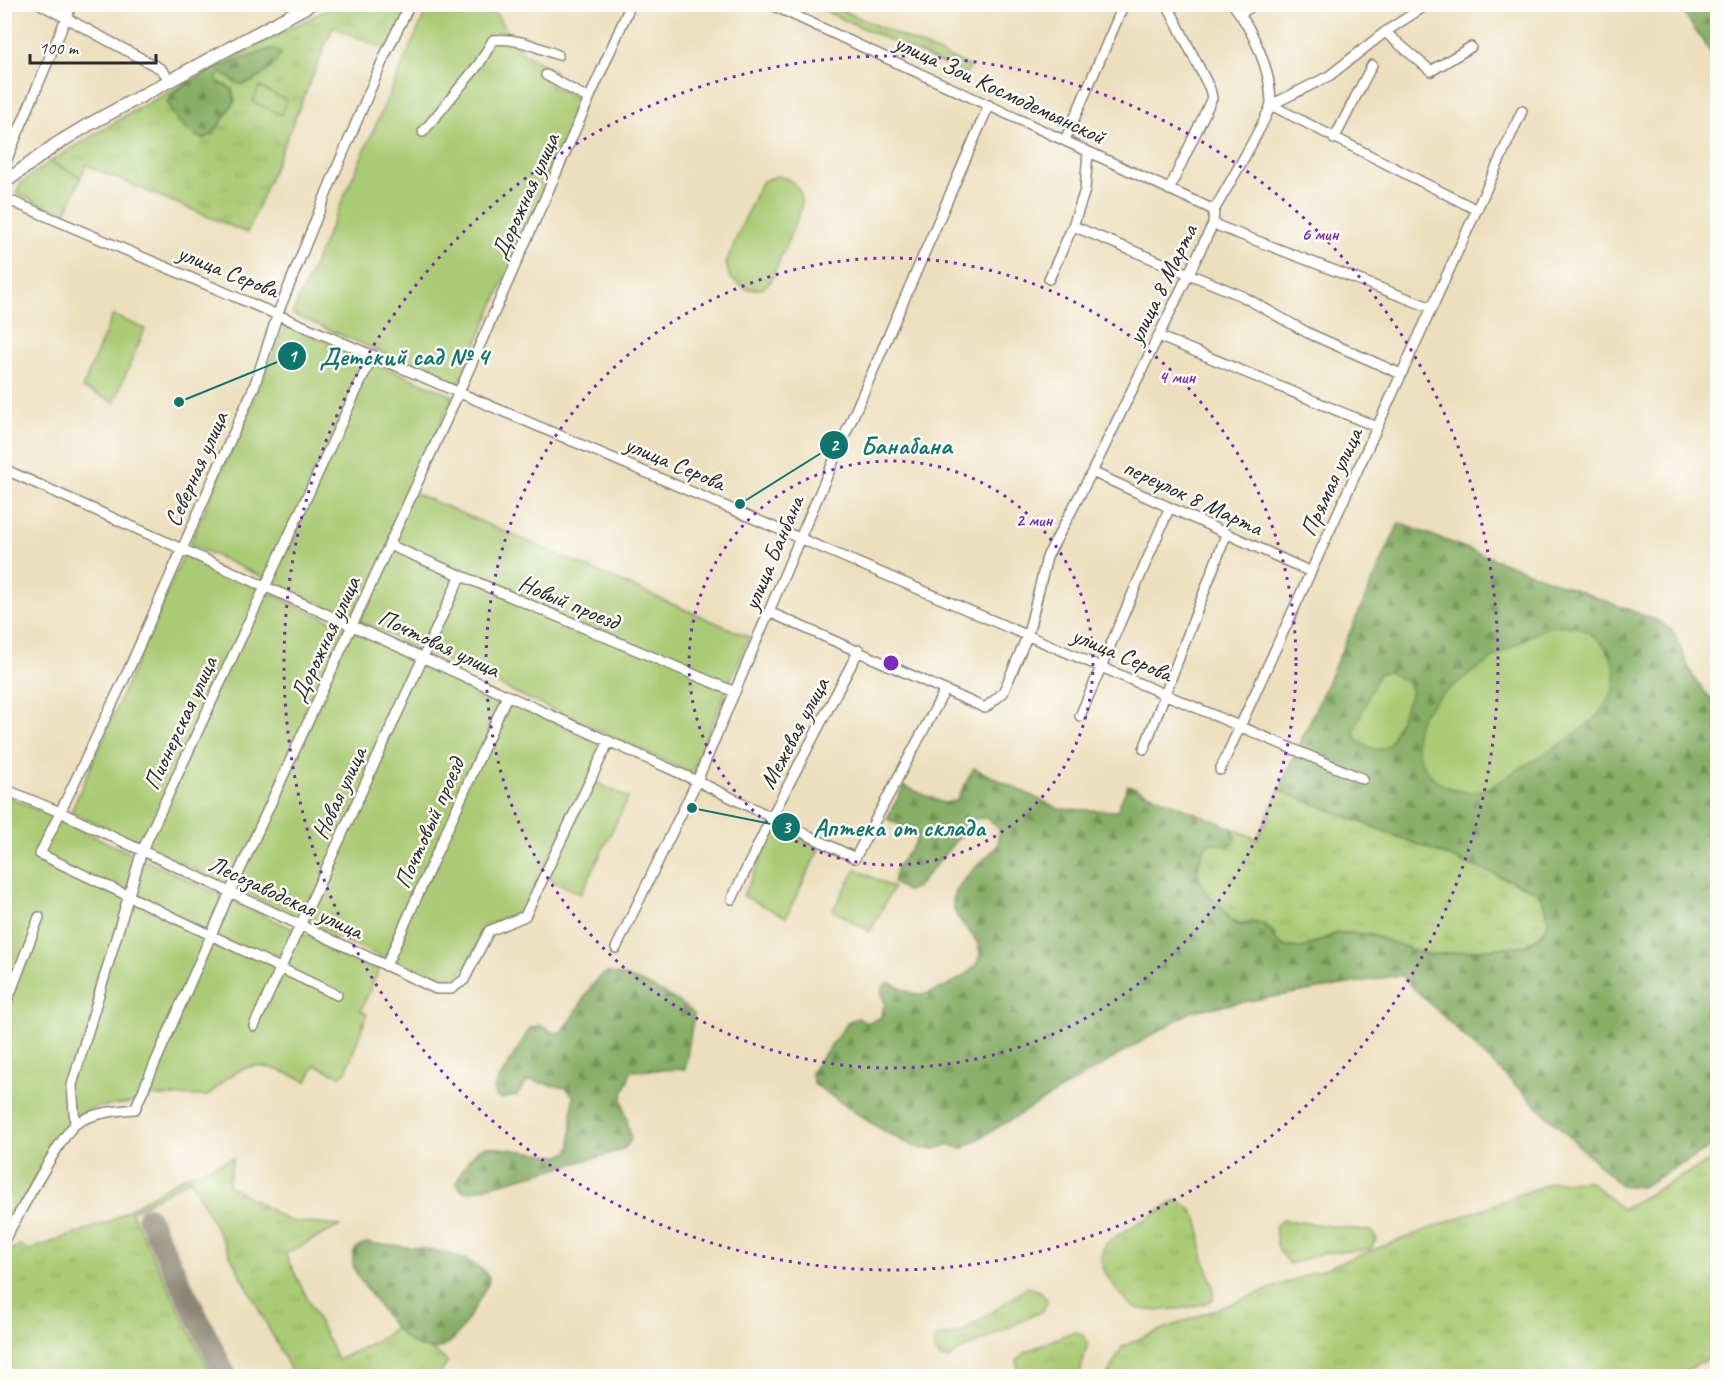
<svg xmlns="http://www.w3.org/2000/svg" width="1722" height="1381" font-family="Caveat,sans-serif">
  <defs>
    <pattern id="grass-tufts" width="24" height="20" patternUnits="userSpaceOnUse" patternTransform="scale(1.5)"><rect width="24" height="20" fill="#aacb74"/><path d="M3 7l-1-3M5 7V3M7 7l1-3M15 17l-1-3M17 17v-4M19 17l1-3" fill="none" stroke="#92ae65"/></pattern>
    <pattern id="forest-firs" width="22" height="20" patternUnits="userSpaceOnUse" patternTransform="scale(1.5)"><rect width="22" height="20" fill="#87af66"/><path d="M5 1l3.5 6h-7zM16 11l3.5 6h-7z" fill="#6f8f54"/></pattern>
  </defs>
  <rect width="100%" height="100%" fill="#fdfcf7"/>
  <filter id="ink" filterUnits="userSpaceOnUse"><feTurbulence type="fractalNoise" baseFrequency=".0167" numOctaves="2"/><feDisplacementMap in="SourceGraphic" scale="12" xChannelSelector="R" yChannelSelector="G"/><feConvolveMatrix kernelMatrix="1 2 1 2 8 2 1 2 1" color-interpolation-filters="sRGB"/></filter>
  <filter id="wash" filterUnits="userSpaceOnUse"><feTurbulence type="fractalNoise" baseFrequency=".008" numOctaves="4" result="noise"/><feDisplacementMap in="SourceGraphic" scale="24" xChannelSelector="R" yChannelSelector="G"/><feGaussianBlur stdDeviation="1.35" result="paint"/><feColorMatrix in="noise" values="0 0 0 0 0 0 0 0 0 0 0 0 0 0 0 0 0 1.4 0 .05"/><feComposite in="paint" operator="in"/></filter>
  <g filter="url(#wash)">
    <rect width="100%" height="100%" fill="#eddfbd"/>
    <path fill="url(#grass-tufts)" stroke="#6a7b50" stroke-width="1.5" d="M335,5h82l-22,48 -62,-26 -86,206 -161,-68 -5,12 -31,-15 83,-51z
      M817,5h13l141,62 -6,7 -136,-61z
      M1279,790l258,101c15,24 17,39 -10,54l-99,10 -60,-21 -31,-1 -35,15 -16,-1 -9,-6 -5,-11 -19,-9c-19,6 -23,-2 -33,-16 -3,-4 -8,-5 -11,-9 -16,-16 -13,-34 -3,-51l7,-2 15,3 8,-10 -4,-8 25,11z
      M1717,1157v197l-41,22h-569l15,-29 21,-10 410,-155 36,-1 33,28z
      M233,1158l-5,27 61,36 51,5 -55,28 53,106 47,-24 7,-7 12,-1 44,34 -9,14h-145l-104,-197 -59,33 81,164h-207l-1,-122 16,-9 9,5 80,-28 74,-45z
      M1176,1200c29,10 22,35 28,59 4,14 11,26 9,40 -15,10 -58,14 -76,9 -13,-3 -37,-39 -36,-51 0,-4 3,-9 5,-13 6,-9 57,-33 70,-44z
      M1282,1220l89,11 6,8 -7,10 -46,4 -34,11c-13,-11 -15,-22 -14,-39z
      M1028,1287l12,4 8,10 -6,10 -88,43 -5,5 -9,-1 -7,-10 3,-10 25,-5z
      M1074,1331l9,4 5,7 -9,34h-57l-3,-2 -2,-13 8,-9z"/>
    <path fill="url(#forest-firs)" stroke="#596d48" stroke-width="1.5" d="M1678,5h39v57z
      M272,48l9,6c-5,12 -25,29 -39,30 -8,1 -13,-9 -21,-11l-4,4v4l15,8 3,12 -22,33 -9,5c-16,-5 -32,-21 -37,-37 13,-26 78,-42 105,-54z
      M1399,523l257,97 17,11 21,48 23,27v438l-76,43 -21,-2 -220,-210 -208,36 -230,138 -14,-5c-7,4 -14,6 -23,5 -29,-5 -84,-47 -111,-65l-3,-12 38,-51 9,-3 9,5 13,-5 5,-14 -4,-14 7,-8c8,3 21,12 30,12 15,2 57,-20 61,-36 7,-24 -32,-35 -25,-61 6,-20 31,-36 44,-52l1,-16 -12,-11 -13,1 -57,68 -10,4 -14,-8 3,-15 20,-26 -2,-10 -27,-13 17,-33 39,17 13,-2 18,-33 85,41 58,2 11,-26 104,43 3,14 -7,4 -15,-3 -7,2 -11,26 13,25 11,7 12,19 11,3 21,-3 14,19 9,6 16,1 35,-15 31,1 60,21 98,-10c28,-15 26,-30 11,-54l-258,-101z
      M607,973c23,1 71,25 87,41l-9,55 -54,2 -9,27 9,41 -5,8 -9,5 -149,40 -6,-1 -5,-8c4,-14 14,-31 29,-37l74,10 8,-4 3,-7 2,-50 -7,-7 -35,-7 -4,1 -11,14 -16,3 -5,-4 -1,-7 36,-60 9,-3 18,9c22,-13 26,-50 50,-61z
      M366,1243c34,4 101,4 123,34l-1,7c-9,15 -28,54 -42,61 -33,17 -59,-26 -74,-49 -9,-12 -21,-25 -19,-41 1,-7 7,-9 13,-12z"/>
    <path fill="#aacb74" stroke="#6a7b50" stroke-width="1.5" d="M429,5h57l8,6 27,41 34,19 -5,15 34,15 -126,284 -166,-71z
      M259,87l28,13 -6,14 -28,-12z
      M50,162l31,15 -16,38 -49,-22 5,-10z
      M777,176c18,3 27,15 24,33l-30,72 -9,8h-15l-17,-11 -4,-15 34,-79 5,-4z
      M113,315l32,14 -31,73 -32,-14z
      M286,325l167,71 -43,95 339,146 -58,136 -501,-229z
      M184,554l420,191 -81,166 -38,15c-11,22 -20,58 -48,57l-366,-171z
      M1552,626c20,-2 39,4 52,20 45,59 -55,104 -93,128 -10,7 -20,14 -32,17 -41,7 -75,-34 -59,-72 10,-23 107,-85 132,-93z
      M1388,672l19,9 5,10 -22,52c-9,12 -21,4 -32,-2l-4,-10 22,-52 3,-5z
      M594,781l34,17 -47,96 -34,-16z
      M5,795l374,174 -18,41 6,4 -21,58 -6,4 -25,-11 -8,16c-49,-19 -60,-25 -99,15h-57l-19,7 -34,4 -18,7 -15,13 -60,102z
      M777,825l43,22 -34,70 -43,-21z
      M856,869l37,19 -23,44 -37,-22z"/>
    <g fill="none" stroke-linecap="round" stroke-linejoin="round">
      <path stroke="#8c8574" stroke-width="22" d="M148,1217l78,159"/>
    </g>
  </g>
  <g filter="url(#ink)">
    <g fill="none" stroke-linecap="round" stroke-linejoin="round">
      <g stroke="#8c8574" stroke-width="12">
        <path id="minor" d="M40,4l121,65 8,10
          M770,4l444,206
          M1167,4l43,85 2,9 -43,92
          M1240,14l15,-10
          M1385,32l46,39 40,-24
          M546,75l43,24
          M1271,105l206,105
          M1271,105l58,-29 56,-44 43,-28
          M423,132l56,-68 14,-24c22,-3 44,7 65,15
          M1334,139l38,-74
          M1065,140l59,-136
          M4,166l68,-162
          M4,198l1359,581
          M1213,224l219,84
          M1073,226l169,70 66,37 93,41
          M1049,279l24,-53 12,-36 3,-38
          M1158,336l219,91
          M4,469l693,312 158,77 90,-168
          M1092,472l219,100
          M389,545l346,147
          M769,612l216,96 18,-15 25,-59 19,-77 45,-85 121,-248 1,-14c9,-15 56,-96 57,-107 0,-34 -18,-72 -38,-99
          M1080,716l89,-207
          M1144,749l82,-214
          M1220,770l302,-659
          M4,789l56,23 376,177h15l13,-9 25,-49 36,-15 84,-175
          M732,899l39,-81 88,-168
          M616,948l81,-167 103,-243 189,-433
          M386,966l121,-270
          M337,995l-297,-141 88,-183 126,-284 24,-74 55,-136 52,-122 25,-51
          M4,1010l35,-93
          M254,1026l206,-449
          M75,1124l-3,-39 70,-234 231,-496
          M4,1240c13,-21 58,-108 73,-117 17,-11 39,-12 58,-14l95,-217 229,-500 172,-388"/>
      </g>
      <g stroke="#8c8574" stroke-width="15">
        <path id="major" d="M4,183l51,-38 33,-20 223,-121"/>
      </g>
      <use href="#minor" stroke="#fff" stroke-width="9"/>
      <use href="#major" stroke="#fff" stroke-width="12"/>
    </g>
  </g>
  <g fill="none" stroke="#7b2cbf" stroke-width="3" stroke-dasharray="3 6">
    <circle cx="891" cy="663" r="202"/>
    <circle cx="891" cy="663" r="405"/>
    <circle cx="891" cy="663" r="607"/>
  </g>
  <g text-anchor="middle" stroke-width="5" stroke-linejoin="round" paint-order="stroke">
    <g font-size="24" fill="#2b2b2b" stroke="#fdfcf7">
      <text transform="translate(1000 89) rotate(25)" y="8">улица Зои Космодемьянской</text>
      <text transform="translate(525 196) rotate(-66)" y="8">Дорожная улица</text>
      <text transform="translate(228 271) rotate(22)" y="8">улица Серова</text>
      <text transform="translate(1162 284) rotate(-64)" y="8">улица 8 Марта</text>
      <text transform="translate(675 463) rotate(23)" y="8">улица Серова</text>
      <text transform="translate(196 469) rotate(-66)" y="8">Северная улица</text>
      <text transform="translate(1331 482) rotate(-65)" y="8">Прямая улица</text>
      <text transform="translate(1193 497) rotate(25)" y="8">переулок 8 Марта</text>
      <text transform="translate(773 553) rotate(-67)" y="8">улица Банбана</text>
      <text transform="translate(569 602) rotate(23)" y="8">Новый проезд</text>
      <text transform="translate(325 639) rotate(-65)" y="8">Дорожная улица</text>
      <text transform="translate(439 643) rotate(25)" y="8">Почтовая улица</text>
      <text transform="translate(1122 654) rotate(23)" y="8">улица Серова</text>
      <text transform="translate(180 723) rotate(-65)" y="8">Пионерская улица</text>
      <text transform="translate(794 733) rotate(-62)" y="8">Межевая улица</text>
      <text transform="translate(339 793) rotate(-65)" y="8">Новая улица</text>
      <text transform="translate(429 823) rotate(-66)" y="8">Почтовый проезд</text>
      <text transform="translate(286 897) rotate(25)" y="8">Лесозаводская улица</text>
    </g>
  </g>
  <circle cx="891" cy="663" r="9" fill="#7b2cbf" stroke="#fdfcf7" stroke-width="3"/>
  <g font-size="18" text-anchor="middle" font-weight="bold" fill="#7b2cbf" stroke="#fdfcf7" stroke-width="5" stroke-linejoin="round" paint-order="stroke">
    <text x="1320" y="240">6 мин</text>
    <text x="1177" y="383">4 мин</text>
    <text x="1034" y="526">2 мин</text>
  </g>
  <path fill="none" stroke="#0f766e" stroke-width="2" d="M179 402L292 356M740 504L834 445M692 808L786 827"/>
  <g fill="#0f766e" stroke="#fdfcf7" stroke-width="2">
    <circle cx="179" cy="402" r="6"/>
    <circle cx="740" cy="504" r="6"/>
    <circle cx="692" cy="808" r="6"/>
    <circle cx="292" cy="356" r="15"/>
    <circle cx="834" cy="445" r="15"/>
    <circle cx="786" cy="827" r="15"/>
  </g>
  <g font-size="18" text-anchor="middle" font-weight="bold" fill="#fff">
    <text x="292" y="362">1</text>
    <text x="834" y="451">2</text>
    <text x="786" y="833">3</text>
  </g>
  <g font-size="26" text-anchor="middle" font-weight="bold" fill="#0f766e" stroke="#fdfcf7" stroke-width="5" stroke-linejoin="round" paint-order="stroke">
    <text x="404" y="365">Детский сад № 4</text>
    <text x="906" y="454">Банабана</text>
    <text x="899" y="836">Аптека от склада</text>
  </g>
  <rect width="1722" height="1381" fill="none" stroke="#fdfcf7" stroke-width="24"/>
  <path d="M30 54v9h126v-9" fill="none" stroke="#2b2b2b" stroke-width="3"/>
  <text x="39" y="54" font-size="18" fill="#2b2b2b" stroke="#fdfcf7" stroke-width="4.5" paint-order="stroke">100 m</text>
</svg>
